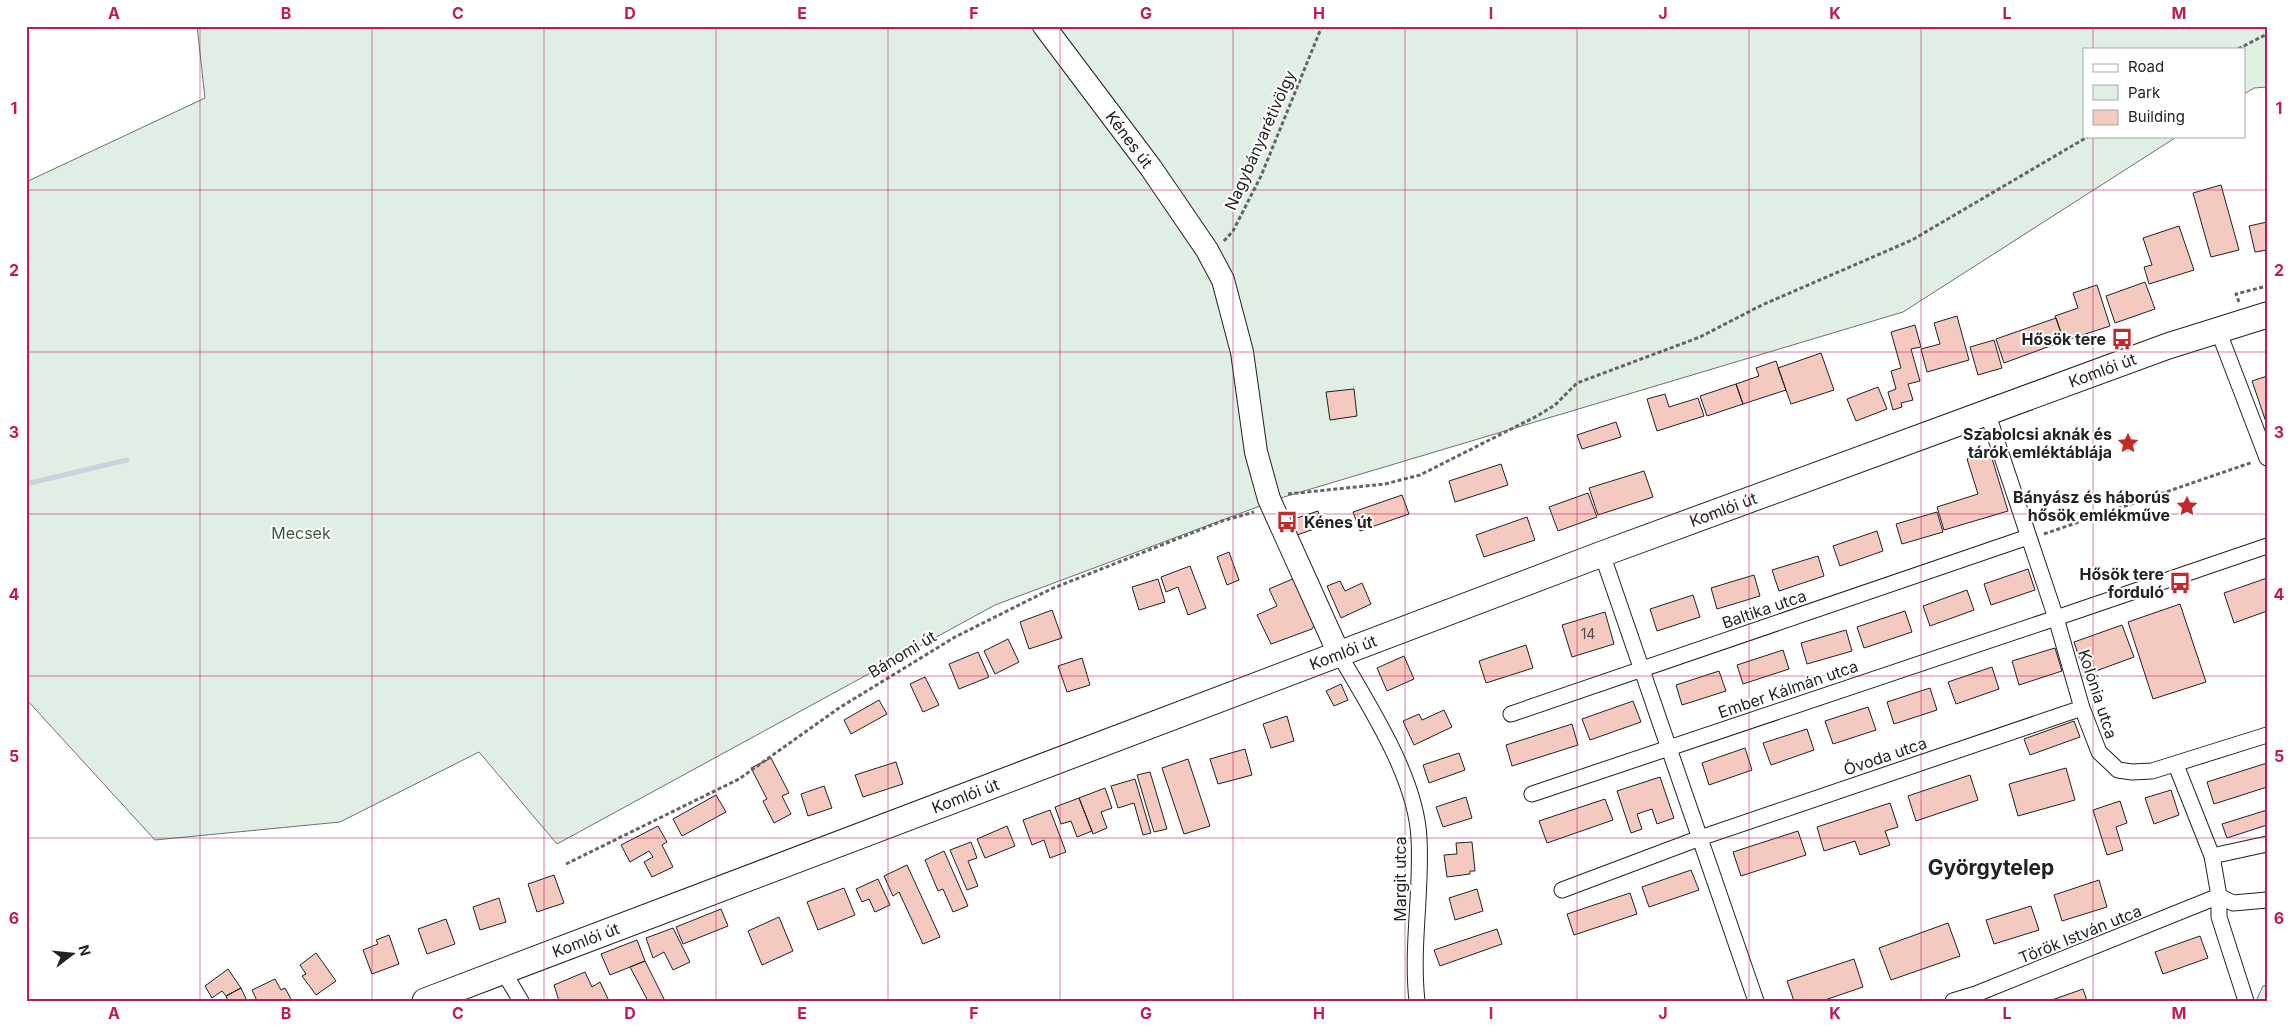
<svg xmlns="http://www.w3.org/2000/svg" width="2293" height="1027" font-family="Inter,sans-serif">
  <rect width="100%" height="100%" fill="#fff"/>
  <path fill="#e0efe3" stroke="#6f6f6f" d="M197,26h2070v61l-13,1 -10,6v-45h-160v87h94l-275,176 -619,185 -289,108 -438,239 -78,-92 -139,70 -185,18 -129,-141v-517l179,-84z
    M2267,985v16h-11l7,-15z"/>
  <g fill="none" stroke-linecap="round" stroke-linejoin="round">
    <path stroke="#c7d3dd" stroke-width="5" d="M26,484l101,-24"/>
  </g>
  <path fill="#f3c9c0" stroke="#222" d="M2221,185l18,65 -28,7 -18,-64z
    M2267,222v28l-12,2 -6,-26z
    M2179,226l15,44 -45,14 -5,-17 8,-2 -9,-27z
    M2145,282l10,27 -40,14 -9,-27z
    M2097,285l13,41 -46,15 -9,-25 23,-8 -5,-15z
    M1957,316l12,44 -42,12 -6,-23 19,-5 -6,-21z
    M2056,318l8,23 -60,22 -8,-24z
    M1915,325l6,22 -10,2 9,32 -12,3 5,16 -12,3 1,4 -9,3 -5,-18 8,-3 -5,-18 10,-3 -10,-36z
    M1994,340l8,28 -24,7 -8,-28z
    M1821,353l13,37 -43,14 -13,-36z
    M1776,361l10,29 -43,14 -7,-20 23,-8 -3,-8z
    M2267,376v49l-15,-44z
    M1736,384l7,20 -36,12 -7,-20z
    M1878,387l9,22 -31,12 -9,-22z
    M1354,389l3,27 -27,4 -4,-28z
    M1665,394l4,13 29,-9 6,18 -47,15 -10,-32z
    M1616,422l5,15 -39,12 -5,-14z
    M1990,452l18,59 -64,19 -7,-23 41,-13 -11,-35z
    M1501,464l7,21 -53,17 -6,-21z
    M1644,471l9,26 -55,18 -9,-27z
    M1588,493l9,24 -39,14 -9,-24z
    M1402,495l7,19 -49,17 -7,-19z
    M1318,511l5,15 -26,9 -6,-15z
    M1937,512l6,20 -41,12 -6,-20z
    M1527,517l8,23 -51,17 -8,-22z
    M1877,531l6,20 -43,15 -7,-20z
    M1229,552l10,28 -12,5 -10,-28z
    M1818,556l6,20 -45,15 -7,-21z
    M1190,566l16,42 -18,7 -10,-28 -12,5 -5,-15z
    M2028,569l7,21 -44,15 -7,-21z
    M1754,575l6,21 -43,13 -6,-21z
    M1295,578l21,44 -4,7 -41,15 -14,-29 20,-9 -8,-17z
    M2267,578v33l-33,12 -10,-30z
    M1158,579l7,23 -26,8 -7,-23z
    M1340,581l5,10 17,-8 9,21 -30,14 -14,-32z
    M1967,590l7,20 -44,16 -7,-20z
    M1693,595l7,22 -43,14 -7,-22z
    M2180,604l26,78 -53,17 -25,-77z
    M1052,610l10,28 -33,11 -9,-27z
    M1905,611l7,21 -48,16 -7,-21z
    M1605,612l9,32 -42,13 -10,-32z
    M2122,625l12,32 -49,18 -11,-33z
    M1846,630l6,21 -45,13 -6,-21z
    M1008,639l11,23 -24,12 -11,-23z
    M1526,645l7,23 -47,15 -7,-22z
    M2055,648l7,23 -43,14 -7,-24z
    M1783,650l6,19 -46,15 -6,-19z
    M978,652l11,25 -30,12 -10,-25z
    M1404,656l10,23 -27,12 -10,-23z
    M1082,658l8,27 -23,7 -9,-26z
    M1992,667l7,22 -43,15 -8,-22z
    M1719,671l7,20 -44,14 -6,-20z
    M925,677l14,28 -16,7 -13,-28z
    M1341,684l7,16 -14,6 -8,-15z
    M1930,688l7,22 -43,14 -7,-22z
    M879,700l8,14 -36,20 -7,-14z
    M1633,701l8,21 -51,18 -8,-21z
    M1868,707l8,23 -43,14 -8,-23z
    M1444,710l8,17 -38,18 -11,-24 16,-7 3,6z
    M1287,716l7,25 -23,7 -8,-24z
    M2074,721l6,16 -50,18 -6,-16z
    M1572,724l6,21 -66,21 -6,-21z
    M1807,729l7,21 -43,15 -8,-22z
    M1745,748l7,22 -43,15 -7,-22z
    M1245,749l7,26 -34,9 -8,-25z
    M1459,753l6,17 -36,13 -6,-18z
    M771,758l18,35 -7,3 9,18 -17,9 -11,-22 4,-2 -16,-31z
    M1188,759l22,67 -26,8 -22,-66z
    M896,762l7,22 -40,13 -8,-22z
    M2267,763v24l-53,17 -7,-22z
    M2066,768l9,32 -57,16 -9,-32z
    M1150,772l17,57 -13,3 -17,-57z
    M1970,775l8,25 -62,21 -8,-25z
    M1660,777l14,41 -17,6 -5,-15 -15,5 5,15 -11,4 -14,-42z
    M1135,779l16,54 -8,2 -9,-32 -16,5 -7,-22z
    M824,786l8,22 -24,8 -7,-22z
    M1105,788l7,20 -11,4 6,16 -14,6 -14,-36z
    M2171,790l8,25 -25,9 -9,-26z
    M716,795l10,17 -44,24 -9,-17z
    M1466,797l6,21 -29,9 -7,-20z
    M1079,798l13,33 -15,6 -6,-16 -10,3 -6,-17z
    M1605,799l8,21 -66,23 -8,-22z
    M2120,801l7,22 -11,4 7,23 -16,5 -14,-45z
    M1890,803l8,24 -13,4 5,14 -30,10 -5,-14 -31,10 -7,-24z
    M1050,810l16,42 -16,6 -6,-18 -12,5 -9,-25z
    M2267,810v15l-40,13 -5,-14z
    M658,826l9,16 -5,3 11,22 -21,10 -8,-15 9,-5 -4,-6 -19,11 -9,-17z
    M1007,826l8,20 -30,12 -8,-19z
    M1798,831l8,24 -65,21 -8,-24z
    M971,842l6,16 -9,3 10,25 -11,4 -17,-40z
    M1472,842l3,29h-5v3l-23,3 -3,-22 13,-1 -1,-11z
    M944,851l24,55 -15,6 -10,-23 -5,2 -13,-31z
    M907,865l33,72 -17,7 -24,-52 -6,4 -9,-20z
    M1691,870l8,20 -50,17 -7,-20z
    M554,875l10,28 -27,9 -9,-28z
    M878,879l12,26 -15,7 -6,-13 -7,3 -6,-13z
    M2099,880l8,27 -45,14 -8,-26z
    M844,888l11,27 -37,15 -11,-28z
    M1477,889l6,22 -28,9 -6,-22z
    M1630,893l7,21 -63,21 -7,-21z
    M499,898l7,24 -26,8 -7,-23z
    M2031,906l8,24 -45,14 -8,-24z
    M721,909l7,17 -45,18 -7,-17z
    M779,917l14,34 -31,14 -14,-34z
    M446,919l9,25 -28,10 -9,-25z
    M1948,923l12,33 -69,24 -12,-32z
    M673,928l17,34 -17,8 -9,-18 -11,6 -7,-20z
    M1497,929l5,15 -62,22 -6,-16z
    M389,935l10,29 -27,10 -9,-24 15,-6 -2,-4z
    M2200,936l8,22 -45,16 -8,-22z
    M637,940l8,21 -35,14 -9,-21z
    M316,953l20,28 -20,14 -14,-19 4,-2 -6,-9z
    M1854,959l9,28 -41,14h-28l-7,-20z
    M645,961l20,40h-17l-18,-34z
    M228,969l13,19 -15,8 -4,-5 -10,7 -7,-12z
    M585,972l7,15 8,-5 9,19h-50l-5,-16z
    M275,979l6,11 4,-2 7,13h-35l-5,-11z
    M241,988l6,13h-19l-2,-5z
    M2083,989l4,12h-38z"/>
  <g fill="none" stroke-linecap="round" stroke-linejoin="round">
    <g stroke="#222" stroke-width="17">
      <path id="street" d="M2218,330l49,128
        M1987,412l69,206 211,-72
        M1602,554l154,447
        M1339,654c30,52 77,123 80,184 3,54 -8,109 -2,163
        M1511,714l517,-177
        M2176,765l36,91 7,40v21l27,84
        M1532,794l524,-176 26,90 17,44 19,18 14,2 20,-1 115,-36
        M2212,856l55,-12
        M1562,890l138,-52 382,-130
        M503,971l18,30
        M1953,1001l23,-7 243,-98 14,7 34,-3"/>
    </g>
    <g stroke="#222" stroke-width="24">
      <g id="secondary">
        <path id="s1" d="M1044,26l107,142 56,82 16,30 19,72 14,100 13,47 70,155"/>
      </g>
    </g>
    <g stroke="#222" stroke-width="27">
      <g id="primary">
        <path id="s2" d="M425,1001l1177,-447 566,-208 99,-31"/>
      </g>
    </g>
    <path stroke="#646464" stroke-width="3" stroke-dasharray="4 2.5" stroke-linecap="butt" d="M2238,49l29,-15
      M1224,241l9,-10 28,-55 61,-150
      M2239,302l-3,-8 31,-8
      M1288,494l97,-10 35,-9 117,-59 18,-11 22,-22 123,-46 62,-32 150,-65 177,-104
      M2044,534l209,-72
      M566,864l173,-85 100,-71 116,-71 96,-48 171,-68 32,-9"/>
    <use href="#street" stroke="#fff" stroke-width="15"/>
    <use href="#secondary" stroke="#fff" stroke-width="22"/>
    <use href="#primary" stroke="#fff" stroke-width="25"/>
  </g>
  <path fill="none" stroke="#c2185b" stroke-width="1" stroke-opacity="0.55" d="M200,26v975M372,26v975M544,26v975M716,26v975M888,26v975M1060,26v975M1233,26v975M1405,26v975M1577,26v975M1749,26v975M1921,26v975M2093,26v23M2093,136v865M26,190h2241M26,352h2241M26,514h2241M26,676h2241M26,838h2241"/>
  <defs>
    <g id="bus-bare" transform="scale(1.725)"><path d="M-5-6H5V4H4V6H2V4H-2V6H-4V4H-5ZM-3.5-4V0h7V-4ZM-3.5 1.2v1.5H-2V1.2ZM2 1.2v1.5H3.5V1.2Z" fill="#c62828" stroke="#fff" stroke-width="2.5" paint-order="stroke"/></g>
    <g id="sight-bare" transform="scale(1.725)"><path d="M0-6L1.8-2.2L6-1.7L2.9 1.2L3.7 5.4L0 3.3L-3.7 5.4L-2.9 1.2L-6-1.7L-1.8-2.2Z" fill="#c62828" stroke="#fff" stroke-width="2.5" paint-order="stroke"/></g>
  </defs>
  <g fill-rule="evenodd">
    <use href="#bus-bare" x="2122" y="339"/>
    <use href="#sight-bare" x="2128" y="443"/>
    <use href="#sight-bare" x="2187" y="506"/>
    <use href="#bus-bare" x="1287" y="522"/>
    <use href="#bus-bare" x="2180" y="583"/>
  </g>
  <g text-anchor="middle" stroke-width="4" stroke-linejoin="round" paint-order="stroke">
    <g font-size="14" fill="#564c4a">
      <text x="1588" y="639">14</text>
    </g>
    <g font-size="16" fill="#222" stroke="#fff">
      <text dy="6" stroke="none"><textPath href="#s1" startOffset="142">Kénes út</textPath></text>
      <text transform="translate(1260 140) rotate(-66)" y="6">Nagybányarétivölgy</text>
      <text dy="6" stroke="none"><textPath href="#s2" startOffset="1792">Komlói út</textPath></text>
      <text dy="6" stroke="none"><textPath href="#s2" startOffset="1388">Komlói út</textPath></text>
      <text transform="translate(1764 609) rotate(-19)" y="6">Baltika utca</text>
      <text dy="6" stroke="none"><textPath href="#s2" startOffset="982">Komlói út</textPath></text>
      <text transform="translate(902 654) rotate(-31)" y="6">Bánomi út</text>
      <text transform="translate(1788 689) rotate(-19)" y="6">Ember Kálmán utca</text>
      <text transform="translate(2098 694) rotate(72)" y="6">Kolónia utca</text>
      <text transform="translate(1885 756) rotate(-19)" y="6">Óvoda utca</text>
      <text dy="6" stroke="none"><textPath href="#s2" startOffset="578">Komlói út</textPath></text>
      <text transform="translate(1400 879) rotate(-90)" y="6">Margit utca</text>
      <text transform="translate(2080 934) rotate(-22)" y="6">Török István utca</text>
      <text dy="6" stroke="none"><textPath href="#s2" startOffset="172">Komlói út</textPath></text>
    </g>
    <g font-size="16" font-weight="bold" fill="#222" stroke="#fff" text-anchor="end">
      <text x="2106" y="345">Hősök tere</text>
      <text x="2112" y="440">Szabolcsi aknák és<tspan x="2112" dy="18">tárók emléktáblája</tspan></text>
      <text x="2170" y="503">Bányász és háborús<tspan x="2170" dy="18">hősök emlékműve</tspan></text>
      <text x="1304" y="528" text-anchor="start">Kénes út</text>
      <text x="2164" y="580">Hősök tere<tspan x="2164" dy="18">forduló</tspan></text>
    </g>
    <g font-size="16" fill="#2f5e38" stroke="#fff">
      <text x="301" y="539">Mecsek</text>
    </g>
    <g font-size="21" font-weight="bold" fill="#222" stroke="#fff">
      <text x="1991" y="875">Györgytelep</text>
    </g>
  </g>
  <rect width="2293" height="1027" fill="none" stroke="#ffffff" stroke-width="55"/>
  <rect x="2083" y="48" width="162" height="90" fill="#ffffff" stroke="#a7a7a7"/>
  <rect x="2093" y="64" width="25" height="8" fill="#ffffff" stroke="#a7a7a7"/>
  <text x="2128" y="72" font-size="15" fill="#222222">Road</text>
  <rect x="2093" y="85" width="25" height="15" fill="#e0efe3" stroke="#a7a7a7"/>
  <text x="2128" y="98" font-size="15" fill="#222222">Park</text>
  <rect x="2093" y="110" width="25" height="15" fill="#f3c9c0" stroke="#a7a7a7"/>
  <text x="2128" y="122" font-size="15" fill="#222222">Building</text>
  <g transform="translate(72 954) rotate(74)" stroke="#ffffff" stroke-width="4" paint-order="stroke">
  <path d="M0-4L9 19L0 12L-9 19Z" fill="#222222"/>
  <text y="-8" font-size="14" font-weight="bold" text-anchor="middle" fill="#222222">N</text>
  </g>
  <rect x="28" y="28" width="2238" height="972" fill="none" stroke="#c2185b" stroke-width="2"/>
  <g font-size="16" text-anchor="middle" font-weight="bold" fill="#c2185b">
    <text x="114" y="19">A</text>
    <text x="286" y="19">B</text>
    <text x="458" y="19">C</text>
    <text x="630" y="19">D</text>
    <text x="802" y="19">E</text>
    <text x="974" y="19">F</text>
    <text x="1146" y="19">G</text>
    <text x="1319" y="19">H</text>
    <text x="1491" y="19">I</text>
    <text x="1663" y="19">J</text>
    <text x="1835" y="19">K</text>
    <text x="2007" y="19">L</text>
    <text x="2179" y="19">M</text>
    <text x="14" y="114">1</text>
    <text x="2279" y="114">1</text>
    <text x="14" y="276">2</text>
    <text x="2279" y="276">2</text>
    <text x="14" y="438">3</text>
    <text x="2279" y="438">3</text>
    <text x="14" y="600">4</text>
    <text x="2279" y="600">4</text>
    <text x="14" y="762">5</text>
    <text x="2279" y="762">5</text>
    <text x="14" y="924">6</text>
    <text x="2279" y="924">6</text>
    <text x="114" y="1019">A</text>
    <text x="286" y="1019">B</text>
    <text x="458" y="1019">C</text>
    <text x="630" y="1019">D</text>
    <text x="802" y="1019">E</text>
    <text x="974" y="1019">F</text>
    <text x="1146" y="1019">G</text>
    <text x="1319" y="1019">H</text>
    <text x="1491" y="1019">I</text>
    <text x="1663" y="1019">J</text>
    <text x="1835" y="1019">K</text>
    <text x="2007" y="1019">L</text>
    <text x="2179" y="1019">M</text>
  </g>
</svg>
